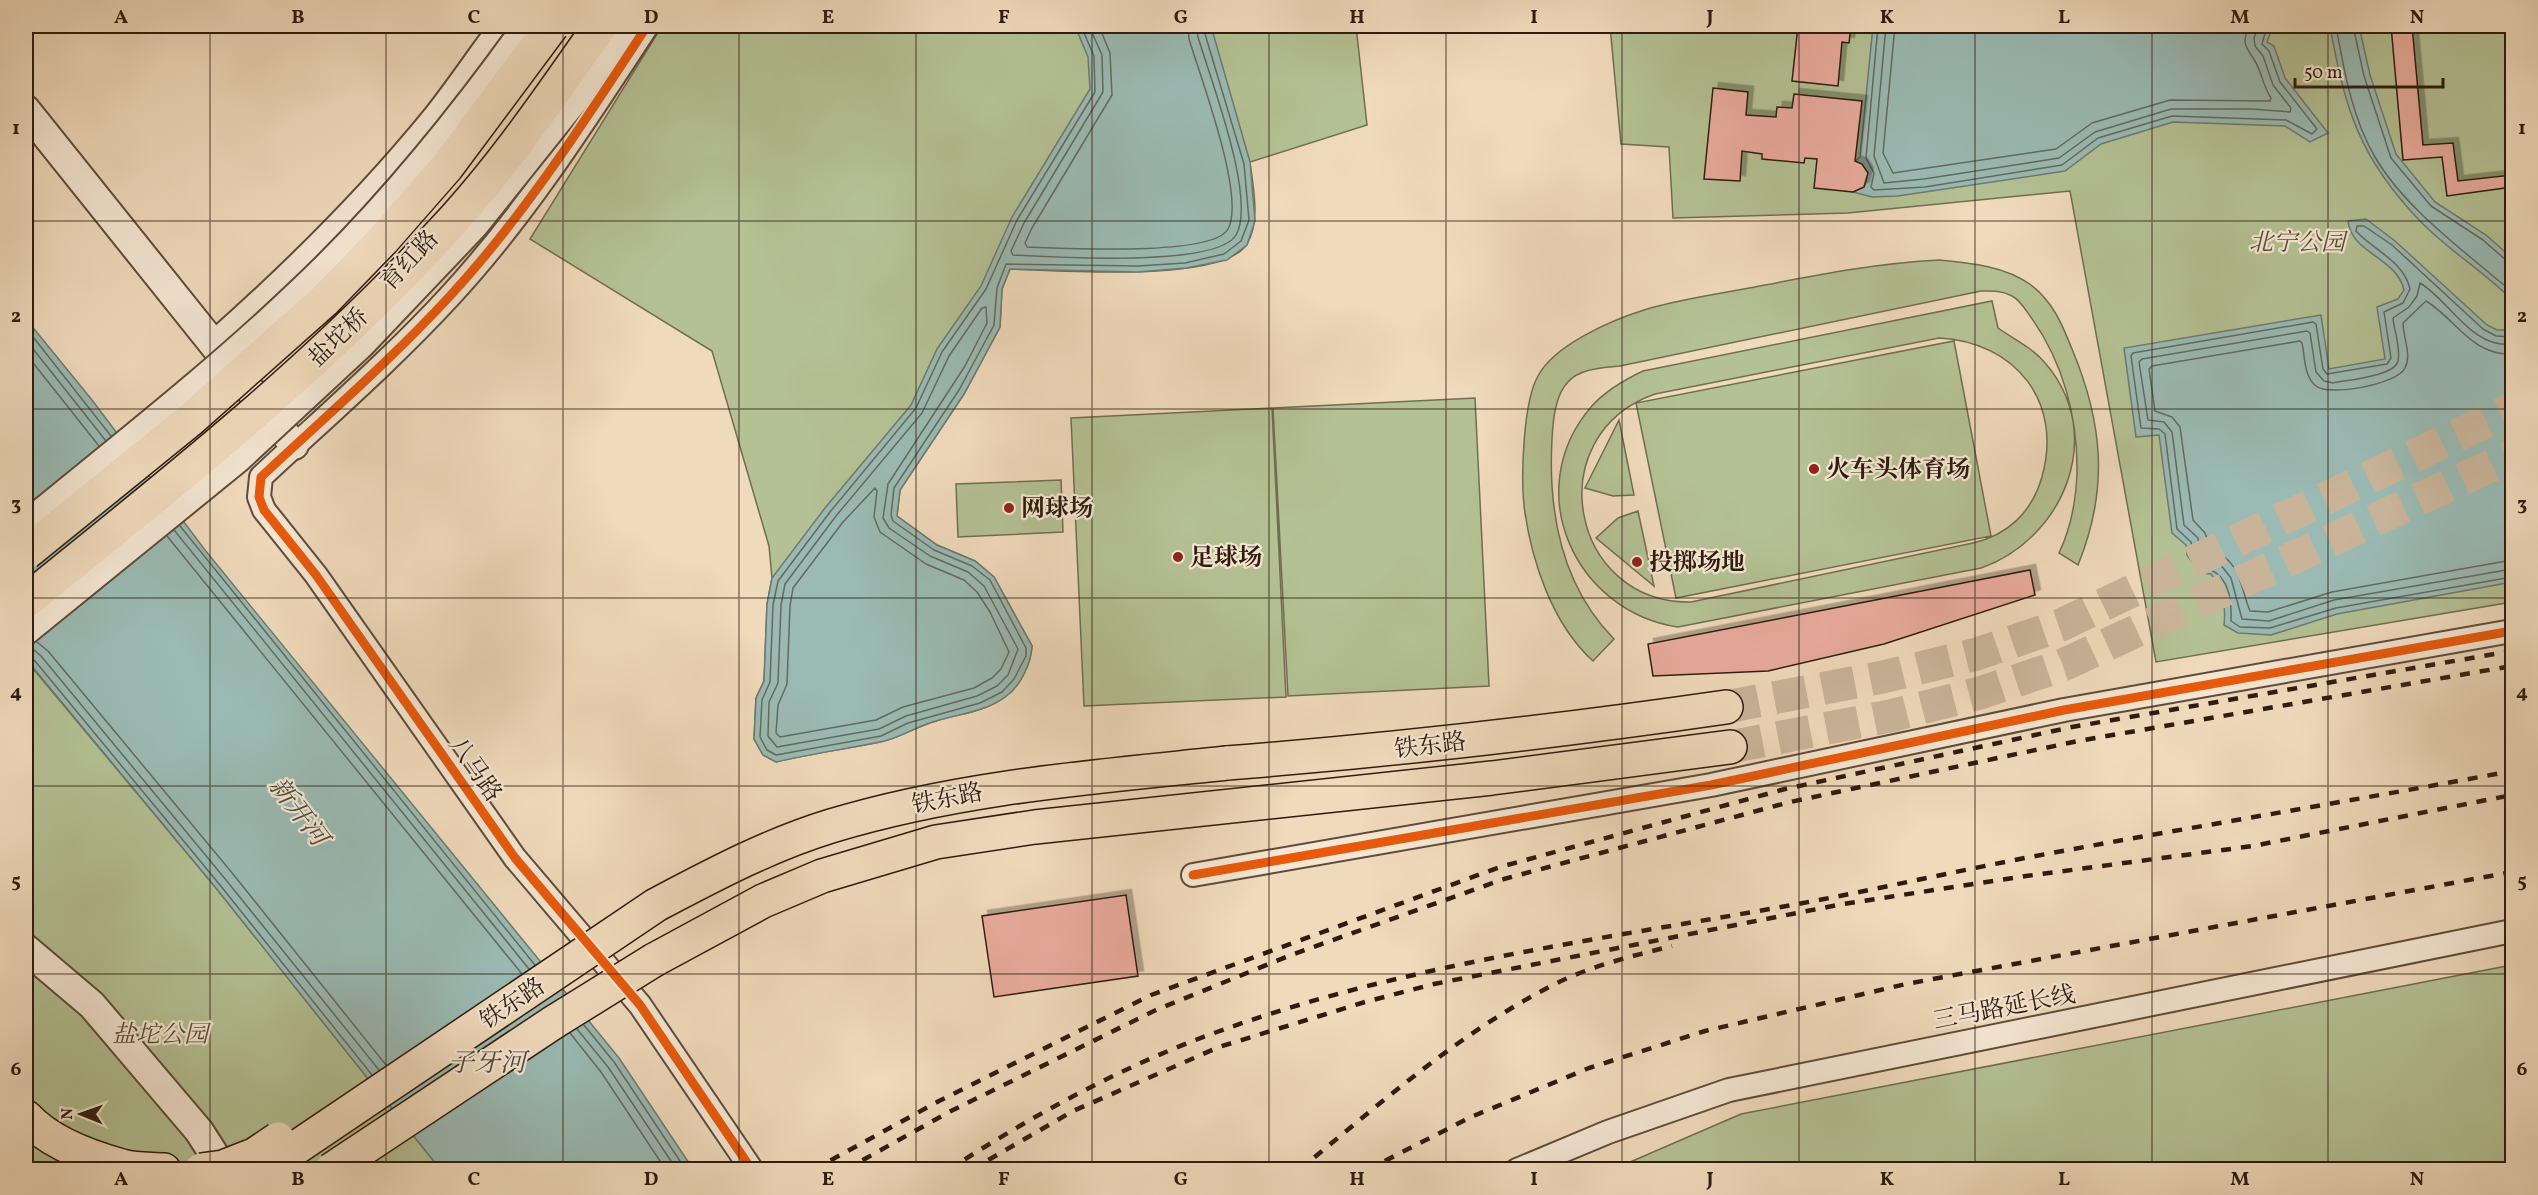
<svg xmlns="http://www.w3.org/2000/svg" width="2538" height="1195" font-family="Vollkorn,'Noto Serif SC',serif">
  <defs>
    <filter id="shadow"><feDropShadow dx="5.5" dy="-5.5" stdDeviation="0" flood-color="#0004"/></filter>
  </defs>
  <rect width="100%" height="100%" fill="#f0dabc"/>
  <filter id="stains"><feTurbulence type="fractalNoise" baseFrequency=".00333" numOctaves="4"/><feColorMatrix values="0 0 0 0 .2 0 0 0 0 .09 0 0 0 0 .02 0 0 0 .5 -.17"/></filter>
  <radialGradient id="worn" r=".72"><stop offset=".6" stop-color="#630" stop-opacity="0"/><stop offset="1" stop-color="#630" stop-opacity=".3"/></radialGradient>
  <path fill="#b4c194" stroke="#706e52" stroke-width="1.5" fill-rule="evenodd" d="M662,26h694l11,99 -117,37c3,25 11,59 -3,82 -25,40 -192,26 -237,25l-8,20 -2,38 -36,67 -64,96 -3,26 40,29 38,16 19,16 38,69c-1,18 -12,41 -27,51 -20,15 -47,17 -69,24 -19,5 -38,18 -56,21 -35,7 -69,12 -104,20l-13,-7 -9,-16 2,-41 8,-17 3,-77 5,-26 -3,-32 -57,-195 -182,-112z
    M1610,26h902v576l-356,60 -86,-471 -222,22 -175,5 -4,-71 -48,-3z
    M1940,260c31,3 65,6 91,25 22,17 31,39 41,64 31,74 37,140 6,216l-19,-12c12,-25 17,-52 18,-80 1,-55 -14,-112 -47,-157 -5,-7 -10,-16 -18,-20 -11,-6 -20,-5 -31,-5l-361,75c-17,2 -40,2 -52,16 -13,13 -15,39 -16,57 -4,72 9,146 62,200l-21,22c-41,-37 -62,-101 -69,-155 -3,-30 -1,-104 14,-130 16,-31 74,-56 106,-66 36,-11 75,-16 111,-23 62,-12 122,-24 185,-27z
    M1992,301l6,27c17,12 35,20 48,36 61,72 17,175 -65,204l-303,59c-104,-16 -158,-137 -87,-220 14,-16 33,-27 52,-36zM1939,338c77,4 124,64 103,139 -10,35 -34,58 -69,66l-282,59c-121,2 -153,-167 -36,-208z
    M1954,341l37,195 -315,62 -40,-195z
    M1475,398l14,288 -201,10 -15,-288z
    M1272,408l14,289 -202,9 -13,-288z
    M1619,420l15,75 -21,1 -28,-8z
    M1061,480l2,52 -105,5 -2,-53z
    M1638,511l16,75 -58,-48 22,-20z
    M30,665l186,223 224,281 -414,1v-500z
    M2512,965v204h-898l127,-55z"/>
  <path fill="#9abab3" stroke="#6e7a71" stroke-width="1.5" d="M1075,26h136l39,136 5,59 -8,24 -20,15 -41,8 -48,4 -128,-3 -8,20 -2,38 -36,67 -64,96 -3,26 40,29 38,16 19,16 38,69c-1,18 -12,41 -27,51 -20,15 -47,17 -69,24 -19,5 -38,18 -56,21 -35,7 -69,12 -104,20l-13,-7 -9,-16 2,-41 8,-17 3,-77 5,-26 53,-70 86,-103 26,-56 44,-63 31,-69 78,-128 -2,-32z
    M1873,26h400l-6,16 7,4 11,32 43,55 -18,9 -25,-16 -112,-4 -72,22 -36,27 -167,25 -26,1 -19,-5 11,-5c6,-12 3,-20 -9,-26l5,-4z
    M2330,26h29l11,49 26,79 39,48 51,33 26,23v42c-27,-28 -63,-49 -91,-78 -61,-63 -76,-112 -91,-196z
    M2366,219l29,22 92,84 10,5h15v252l-175,32 -66,21 -33,-2 -14,-8c2,-19 -1,-36 -13,-51l-11,-1 -13,-18 -1,-10 -14,-12 -13,-98 -23,2 -12,-89 197,-33 8,54 56,-10 -8,-52 21,-8 6,-9c-7,-32 -53,-37 -56,-69z
    M26,319l66,81 113,150 414,508 74,111h-253l-224,-281 -190,-229z"/>
  <g fill="none" stroke-linecap="round" stroke-linejoin="round">
    <path stroke="#646a61" stroke-width="1.5" d="M1081,26l13,30 1,36 -78,128 -31,69 -44,63 -26,56 -86,104 -52,69 -5,24 -3,77 -8,18 -2,37 7,13 9,5 105,-19 27,-13 72,-20 22,-11 12,-13 12,-23v-8l-36,-68 -18,-14 -38,-16 -41,-29 -2,-6 3,-27 65,-98 35,-65 3,-37 9,-24 132,2 47,-3 39,-9 17,-13 8,-21 -5,-56 -39,-130v-8
      M1089,26l13,29 1,37 -79,131 -13,28 2,4c38,2 204,13 223,-20 21,-36 -26,-157 -38,-198l-1,-11
      M1099,26l11,27 2,42 -80,133 -7,15 2,4c33,1 186,10 201,-18 18,-32 -28,-153 -39,-190l-1,-13
      M1878,26l-12,132 8,15 -3,14 3,3 51,-3 137,-22 36,-27 74,-22 114,4 26,14 5,-5 -37,-47 -11,-31 -7,-7 5,-18
      M1886,26l-12,130 10,27 40,-4 135,-21 36,-26 76,-23h81l38,3 1,-4 -18,-23 -10,-29 -8,-10 -1,-8 5,-12
      M1895,26l-12,127 10,20 163,-24 36,-26 78,-23 100,1 1,-3c-8,-12 -9,-25 -16,-37 -9,-15 -14,-16 -6,-35
      M2336,26c8,44 16,92 39,131 30,52 92,96 137,135
      M2353,26l11,50 27,82 40,48 52,34 24,21 5,1
      M986,307l1,16 -22,43 -77,118 -5,34 6,10 41,28 38,16 16,14 34,63 -10,26 -11,11 -20,10 -71,20 -27,13 -102,18 -9,-11 1,-34 9,-19 3,-78 4,-21 51,-68 86,-103 27,-57 33,-48z
      M26,328l85,108
      M2512,337l-16,-1 -13,-7 -91,-84 -28,-19h-7l-1,5c17,19 48,30 54,58l-7,14 -19,9 7,46 -4,6 -60,10 -4,-5 -7,-45 -3,-2 -180,31 -2,3 10,72 18,1 6,5 12,95 14,13 2,11 10,14c25,6 29,30 28,54l9,6 30,1 66,-20 176,-31
      M26,340l80,101
      M2512,344c-40,5 -62,-43 -92,-61l-3,13 -8,11 -16,11c1,13 8,30 5,43 -3,15 -51,19 -65,22l-9,-2 -8,-9 -6,-39 -3,-2 -165,28 -3,3 9,58 16,2 8,10 12,93 14,13 2,13 7,8 13,5 11,14 11,41 27,2 65,-21 178,-31
      M26,354l73,92
      M2512,354c-40,2 -56,-35 -86,-53l-23,22c0,14 9,32 2,45 -7,16 -76,29 -89,18 -12,-9 -11,-29 -14,-43l-2,-2 -148,25 -3,3 6,42 17,6 8,10 13,93 12,13 7,18c29,9 28,36 38,60l18,1 64,-20 180,-32
      M875,488l2,3 -3,26 6,15 46,32 38,16 13,12 13,20 19,40 -8,17 -9,9 -18,10 -71,19 -27,13 -96,17 -4,-4 2,-28 9,-21 3,-78 3,-18 50,-66z
      M180,526l355,439
      M174,530l355,439
      M167,536l355,438
      M37,642l11,9 185,223 153,191
      M26,648l8,2 7,6 185,224 153,190
      M26,656l9,5 185,224 152,190
      M584,1025l30,37 72,108
      M577,1029l31,38 69,103
      M570,1033l31,39 65,98"/>
  </g>
  <path fill="#e9ab9d" stroke="#2d1b0f" stroke-width="1.5" filter="url(#shadow)" d="M1798,26h53l-2,17 -7,-1 -4,44 -46,-5z
    M2391,26h21l11,119 30,-2 5,38 54,-6v12l-65,9 -5,-39 -39,3z
    M1713,88l35,4 -2,23 30,2 1,-10 15,1 2,-14 68,7 -7,60 7,3 6,9 -4,14 -11,5 -39,-4 3,-29 -12,-1 -1,5 -42,-4v-5l-20,-3 -2,30 -36,-2z
    M2030,570l5,25 -151,49 -116,27 -115,5 -5,-32z
    M1126,895l12,81 -144,21 -12,-81z"/>
  <g fill="none" stroke-linecap="round" stroke-linejoin="round">
    <path stroke="#c9b499" stroke-width="33" stroke-dasharray="33 16" stroke-linecap="butt" d="M1726,707l157,-30 94,-23 84,-29 451,-216
      M1730,747l160,-31 90,-23 83,-28 449,-209"/>
    <g stroke="#5e4b3a" stroke-width="26">
      <path id="minor" d="M647,26c-61,93 -122,189 -198,271 -59,64 -125,121 -188,180l-2,20 5,13 52,65 199,283 125,147 112,165
        M213,343c78,-69 154,-144 220,-225 24,-30 45,-62 68,-92
        M1193,875l518,-90 353,-75 448,-79
        M1517,1170l91,-38 121,-42 783,-159"/>
    </g>
    <g stroke="#5e4b3a" stroke-width="32">
      <path id="tertiary" d="M26,110l268,335
        M26,949l66,56 107,126 25,39"/>
    </g>
    <g stroke="#2d1b0f" stroke-width="36">
      <path id="trunk" d="M1227,763c167,-13 333,-32 499,-56
        M654,960l109,-59 59,-25 114,-34 99,-15 457,-49 238,-31
        M26,1117c23,25 63,40 96,49 13,4 29,3 42,4"/>
    </g>
    <use href="#minor" stroke="#f5e7d3" stroke-width="22"/>
    <use href="#tertiary" stroke="#f5e7d3" stroke-width="28"/>
    <use href="#trunk" stroke="#f0dabc" stroke-width="33"/>
    <path stroke="#2d1b0f" stroke-width="4.5" stroke-dasharray="10 10" stroke-linecap="butt" d="M813,1170l126,-69 212,-106 349,-128 285,-78 287,-62 440,-76
      M845,1170l104,-58 207,-102 135,-55 213,-76 286,-77 288,-61 434,-75
      M948,1170c84,-54 174,-104 269,-138 192,-70 397,-94 597,-131 72,-14 144,-30 216,-44 161,-30 322,-56 482,-86
      M971,1170l102,-59 146,-64 146,-45 69,-18 409,-80 183,-28 227,-30 259,-51
      M1299,1170c82,-67 161,-138 256,-186 36,-18 77,-28 117,-38
      M1367,1170l104,-53 118,-49 116,-37 201,-47 606,-112"/>
    <g stroke="#5e4b3a" stroke-width="26" stroke-linecap="butt">
      <path id="minor-bridge" d="M26,522c91,-75 185,-148 271,-230 85,-80 159,-171 227,-266
        M26,634l213,-173 124,-115 114,-120 100,-125 50,-75"/>
    </g>
    <g stroke="#2d1b0f" stroke-width="36" stroke-linecap="butt">
      <path id="trunk-bridge" d="M26,553l164,-133 134,-119 59,-61 64,-73 105,-141
        M26,601c145,-117 291,-232 417,-370 59,-63 108,-135 157,-205
        M201,1170l22,-3 28,-11
        M232,1170l46,-31
        M263,1170l393,-265c57,-30 113,-60 175,-79 129,-39 262,-49 396,-63
        M331,1170l223,-148 100,-62"/>
    </g>
    <use href="#minor-bridge" stroke="#f5e7d3" stroke-width="22"/>
    <use href="#trunk-bridge" stroke="#f0dabc" stroke-width="33"/>
    <g stroke="#f5e7d3" stroke-width="13">
      <path id="cycleway" d="M647,26c-61,93 -122,189 -198,271 -59,64 -125,121 -188,180l-2,20 5,13 52,65 199,283 125,147 112,165
        M1193,875l518,-90 353,-75 448,-79"/>
    </g>
    <use href="#cycleway" stroke="#e8590c" stroke-width="9"/>
  </g>
  <path fill="none" stroke="#2d1b0f" stroke-width="1.5" stroke-opacity="0.55" d="M210,26v1144M386,26v1144M563,26v1144M739,26v1144M916,26v1144M1092,26v1144M1269,26v1144M1446,26v1144M1622,26v1144M1799,26v1144M1975,26v1144M2152,26v1144M2328,26v1144M26,221h2486M26,409h2486M26,598h2486M26,786h2486M26,974h2486"/>
  <g fill="#8f2418" stroke="#f5e7d3" stroke-width="2">
    <circle cx="1814" cy="469" r="6"/>
    <circle cx="1009" cy="508" r="6"/>
    <circle cx="1178" cy="557" r="6"/>
    <circle cx="1637" cy="562" r="6"/>
  </g>
  <g text-anchor="middle" stroke-width="4.5" stroke-linejoin="round" paint-order="stroke">
    <g font-size="24" font-style="italic" fill="#564d37" stroke="#f5e7d3">
      <text x="2297" y="250">北宁公园</text>
      <text x="160" y="1042">盐坨公园</text>
    </g>
    <g font-size="24" fill="#2d1b0f" stroke="#f5e7d3">
      <text transform="translate(409 260) rotate(-47)" y="8">育红路</text>
      <text transform="translate(338 337) rotate(-44)" y="8">盐坨桥</text>
      <text transform="translate(1430 745) rotate(-7)" y="8">铁东路</text>
      <text transform="translate(476 769) rotate(55)" y="8">八马路</text>
      <text transform="translate(947 798) rotate(-11)" y="8">铁东路</text>
      <text transform="translate(512 1003) rotate(-34)" y="8">铁东路</text>
      <text transform="translate(2004 1007) rotate(-11)" y="8">三马路延长线</text>
    </g>
    <g font-size="24" font-weight="bold" fill="#2d1b0f" stroke="#f5e7d3" text-anchor="start">
      <text x="1826" y="477">火车头体育场</text>
      <text x="1021" y="516">网球场</text>
      <text x="1190" y="565">足球场</text>
      <text x="1649" y="570">投掷场地</text>
    </g>
    <g font-size="26" font-style="italic" fill="#4e4b40" stroke="#f5e7d3">
      <text transform="translate(299 811) rotate(53)" y="9">新开河</text>
      <text x="487" y="1071">子牙河</text>
    </g>
  </g>
  <rect width="2538" height="1195" fill="none" stroke="#f0dabc" stroke-width="66"/>
  <g transform="translate(81 1114) rotate(271)" stroke="#f5e7d3" stroke-width="4.5" paint-order="stroke">
  <path d="M0-4.5L10 22L0 15L-10 22Z" fill="#2d1b0f"/>
  <text y="-9" font-size="16" font-weight="bold" text-anchor="middle" fill="#2d1b0f">N</text>
  </g>
  <path d="M2295 78v9h148v-9" fill="none" stroke="#2d1b0f" stroke-width="3"/>
  <text x="2304" y="78" font-size="18" fill="#2d1b0f" stroke="#f5e7d3" stroke-width="4.5" paint-order="stroke">50 m</text>
  <rect x="33" y="33" width="2472" height="1129" fill="none" stroke="#2d1b0f" stroke-width="2"/>
  <g font-size="20" text-anchor="middle" font-weight="bold" fill="#2d1b0f">
    <text x="121" y="23">A</text>
    <text x="298" y="23">B</text>
    <text x="474" y="23">C</text>
    <text x="651" y="23">D</text>
    <text x="828" y="23">E</text>
    <text x="1004" y="23">F</text>
    <text x="1181" y="23">G</text>
    <text x="1357" y="23">H</text>
    <text x="1534" y="23">I</text>
    <text x="1710" y="23">J</text>
    <text x="1887" y="23">K</text>
    <text x="2064" y="23">L</text>
    <text x="2240" y="23">M</text>
    <text x="2417" y="23">N</text>
    <text x="16" y="134">1</text>
    <text x="2522" y="134">1</text>
    <text x="16" y="322">2</text>
    <text x="2522" y="322">2</text>
    <text x="16" y="510">3</text>
    <text x="2522" y="510">3</text>
    <text x="16" y="698">4</text>
    <text x="2522" y="698">4</text>
    <text x="16" y="887">5</text>
    <text x="2522" y="887">5</text>
    <text x="16" y="1075">6</text>
    <text x="2522" y="1075">6</text>
    <text x="121" y="1185">A</text>
    <text x="298" y="1185">B</text>
    <text x="474" y="1185">C</text>
    <text x="651" y="1185">D</text>
    <text x="828" y="1185">E</text>
    <text x="1004" y="1185">F</text>
    <text x="1181" y="1185">G</text>
    <text x="1357" y="1185">H</text>
    <text x="1534" y="1185">I</text>
    <text x="1710" y="1185">J</text>
    <text x="1887" y="1185">K</text>
    <text x="2064" y="1185">L</text>
    <text x="2240" y="1185">M</text>
    <text x="2417" y="1185">N</text>
  </g>
  <rect width="100%" height="100%" filter="url(#stains)"/>
  <rect width="100%" height="100%" fill="url(#worn)"/>
</svg>
